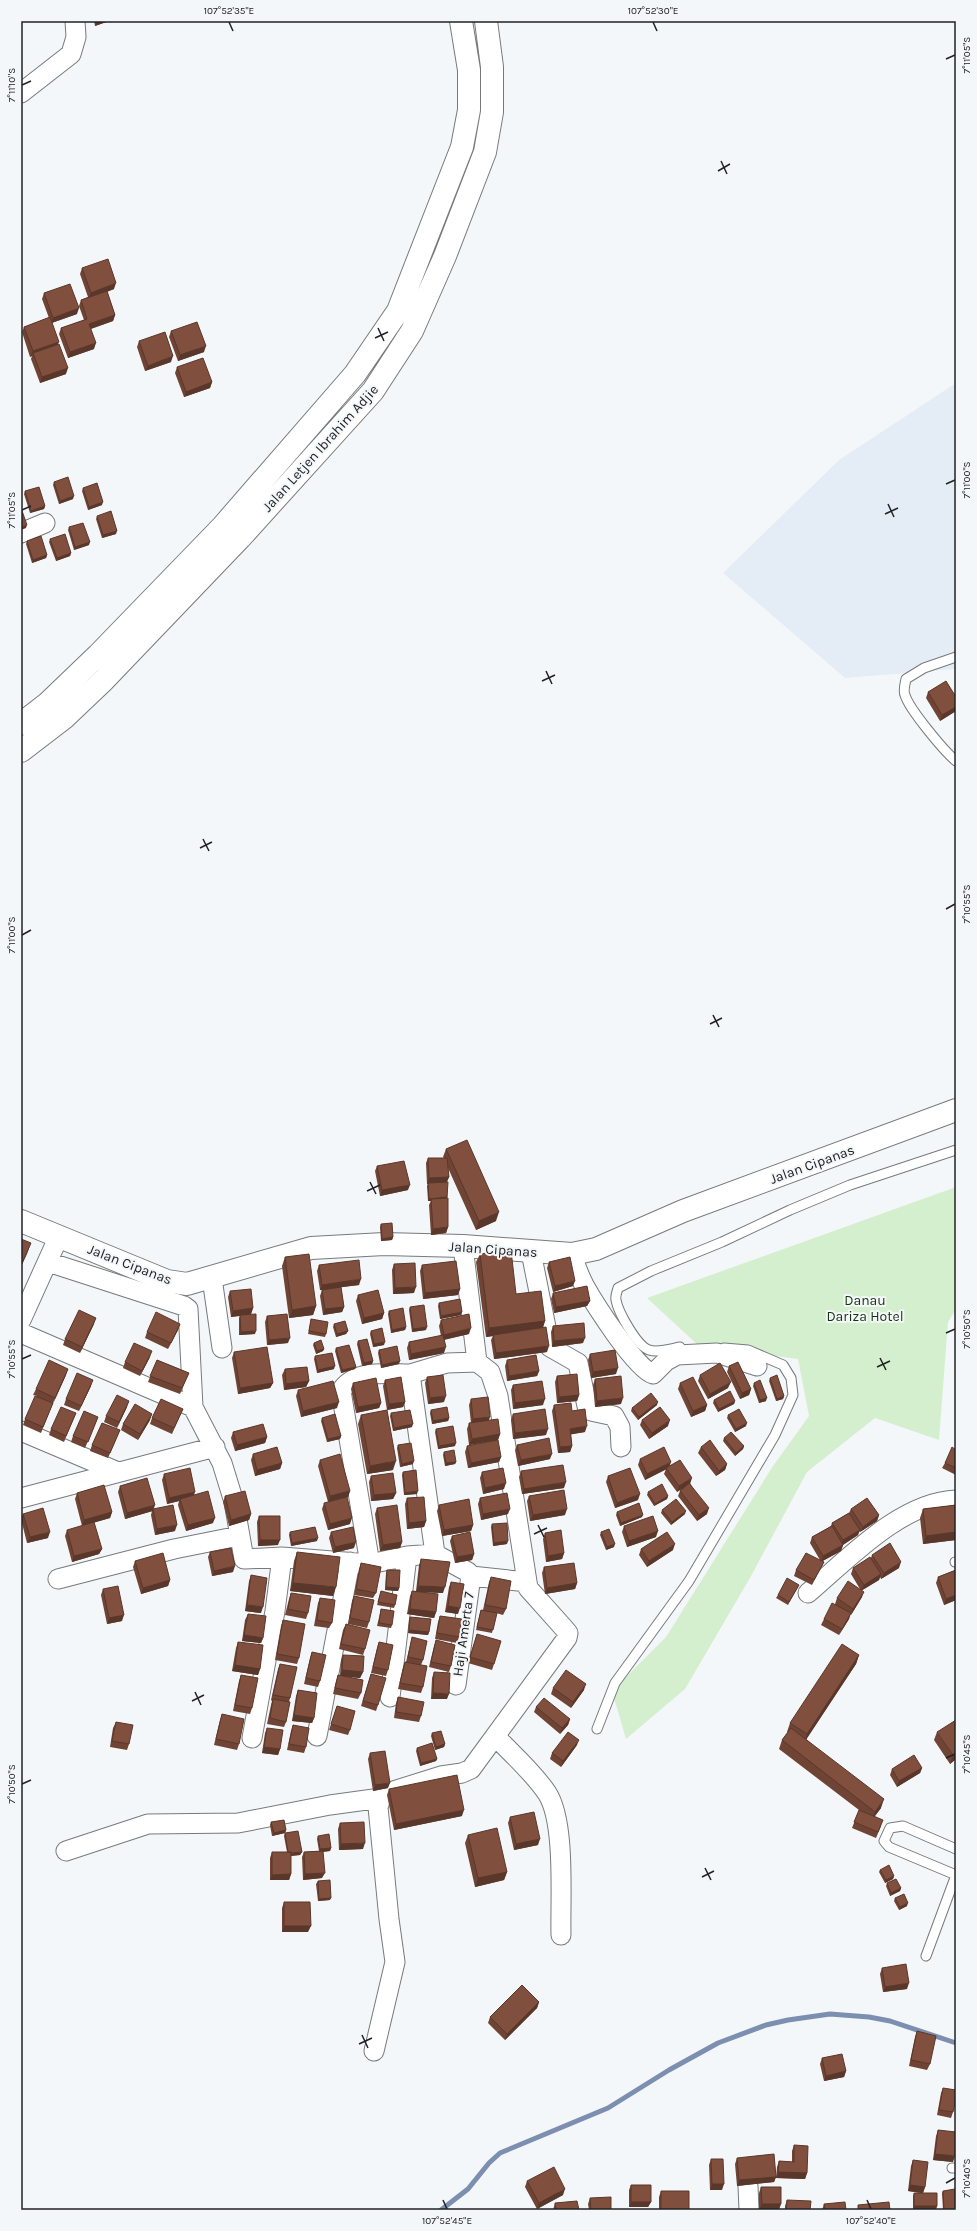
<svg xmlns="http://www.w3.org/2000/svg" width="977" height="2231" font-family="Karla,sans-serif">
  <rect width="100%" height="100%" fill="#f4f7fa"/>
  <path fill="#e4edf6" d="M956,383v286l-111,9 -122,-105 116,-113z"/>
  <path fill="#d4efcd" d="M956,1187v122l-8,13 -9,118 -64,-22 -68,54 -57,106 -65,111 -59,50 -14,-48 54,-54 107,-171 36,-50 -11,-57 -98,-12 -53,-49z"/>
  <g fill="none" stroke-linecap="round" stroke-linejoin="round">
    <path stroke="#7c8fb0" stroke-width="5" d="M441,2210l27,-21 21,-26 11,-10 108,-45 61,-38 49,-27 48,-18 22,-5 42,-6 39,3 21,4 66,22"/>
    <g stroke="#777a7d" stroke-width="11">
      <path id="lane" d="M956,657l-32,11 -18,11c-1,5 -3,12 -1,16 4,14 39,56 51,66
        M680,1347c-10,2 -22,6 -31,3 -12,-4 -31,-38 -33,-50 -1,-4 1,-8 2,-12l33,-17 71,-29 68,-32 60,-25 106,-35
        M955,1562h1
        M597,1729l18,-46 74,-102 86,-146 18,-40 -2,-17 -8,-13 -35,-15 -24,-2
        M956,1849l-53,-23 -13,2 -6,13 5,6 67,28
        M926,1956l30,-81
        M952,2168h4"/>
    </g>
    <g stroke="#777a7d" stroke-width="21">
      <path id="street" d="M21,93l50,-39 5,-17 -1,-16
        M21,533l24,-10
        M531,1252l19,95 28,16 9,43 4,5 23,5 6,11 1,20
        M572,1254c3,11 7,21 12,31 10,18 52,84 69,89l13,-13 11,-6 40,-2 40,13
        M48,1262l136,44 4,3 5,98 29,56 12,39 10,57 38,-2 88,7 37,-8
        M212,1278l10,70
        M21,1320l38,-84
        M21,1333l172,74
        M21,1431l97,41
        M21,1498l194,-51
        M435,1554l-25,-180 37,-11 30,-1
        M435,1554l33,18 3,4 -15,109
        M370,1564l-29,-173c14,-22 46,-17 69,-17
        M471,1576l56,6
        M58,1579l116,-30 65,-13
        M808,1593c40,-34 93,-91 148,-93
        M390,1697l17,-141 28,-2
        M317,1736l33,-174
        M495,1736c17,18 38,36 52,57 19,29 13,107 14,142
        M252,1738l23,-127 7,-54
        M66,1851l82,-27 90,-1 92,-18 51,-7
        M374,2051l21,-89 -6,-43 -11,-112 3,-9 6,-5 54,-17 21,-3 9,-4 96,-131 1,-5 -6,-7 -34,-38 -30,-192 -8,-24 -13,-10 -14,-116
        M748,2186l1,24"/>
    </g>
    <g stroke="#777a7d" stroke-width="24">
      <path id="secondary" d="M21,724l27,-21 50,-48 124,-128 133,-153 43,-63 64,-164 7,-37v-40l-8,-49
        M21,751l43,-33 40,-38 136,-142 133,-147 39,-60 33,-75 40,-104 7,-40v-45l-6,-46
        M21,1221l146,60 20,3 124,-36 73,-4 79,2 109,8 24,-5 87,-38 273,-101"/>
    </g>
    <use href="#lane" stroke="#fff" stroke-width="9"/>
    <use href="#street" stroke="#fff" stroke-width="19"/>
    <use href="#secondary" stroke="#fff" stroke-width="22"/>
  </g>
  <path fill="#6f4434" d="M94,21h15l-14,5z
    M82,268l32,21 -7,3 8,23 -2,6 -22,8 3,20 -26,9 -9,-24 2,-6 23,-8 -5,-14 2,-6 7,-3 -8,-23z
    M44,293l33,21 -25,9 14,51 -26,9 -9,-24 1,-3 -2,1 -8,-25 2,-5 25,-9 -7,-19z
    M171,331l33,21 -26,9 -9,-24z
    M139,341l32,21 -26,9 -8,-24z
    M177,367l35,15 -2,6 -26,9 -9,-24z
    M54,482l19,17 -14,5 -6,-19z
    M83,488l19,17 -14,5 -6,-19z
    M25,491l20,15 -1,3 -14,4 -6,-19z
    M97,516l19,18 -14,4 -6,-19z
    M69,527l20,18 -15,5 -6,-20z
    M50,539l21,14 -1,3 -14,5 -7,-19z
    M27,541l20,14 -1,3 -14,5 -6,-19z
    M928,692l28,5v14l-16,10 -14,-23z
    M446,1149l50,72 -20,9 -28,-62 1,9 -2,5 1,45 -2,6 -15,2 -2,-30 2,-4h-3l-1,-15 1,-2h-1l-1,-21 2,-5h16l-1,-1z
    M377,1166l31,24 -28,6 -5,-25z
    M381,1224l12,13 -1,3 -11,1 -1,-14z
    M480,1254l36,40 29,27 -2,7 4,24 -53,7 -3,-19 2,-4 -7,1 -10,-75z
    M285,1257l31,49 -3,9 -24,3 -7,-52z
    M549,1262l24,24 -20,6 -6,-24z
    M394,1264l20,29 -21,1 -1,-24z
    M319,1265l40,20 -18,2 3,20 -2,5 -19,3 -3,-19 2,-6h-2l-3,-19z
    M422,1265l38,24 -2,6 -35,4 -3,-28z
    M230,1291l23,17 -2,6 -7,1 11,19 -16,1v-17l1,-2 -9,1 -3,-20z
    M553,1293l37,8 -3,5 -33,7 -3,-14z
    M358,1295l26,18 -2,6 -20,5 -6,-23z
    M439,1303l22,12 -21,4 -2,-13z
    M410,1307l16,23 -14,2 -3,-22z
    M389,1311l17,16 -1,3 -14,3 -3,-19z
    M267,1316l21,27 -21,2 -2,-23z
    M311,1319l15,15 -1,3 -17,-3z
    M441,1320l28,14 -25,6v13l-35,7 -2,-12 2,-6 32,-6 -2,-10z
    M94,1324l-14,29 -17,-8 2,-6z
    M180,1324l-2,6 -10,19 -23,-11 2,-6z
    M334,1324l14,7 -2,3 -10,3 -3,-10z
    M553,1326l30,17 -31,4 -1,-15z
    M371,1331l13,14 -11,2 -3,-13z
    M358,1341l15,20 -1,3 -10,2 -5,-22z
    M314,1343l10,6 -1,2 -7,3 -3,-9z
    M336,1348l20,19 -1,2 -14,4 -6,-22z
    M379,1350l20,14 -18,4 -3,-15z
    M234,1352l39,31 -3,5 -32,6 -6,-36z
    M590,1354l26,20 -25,4 -3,-18z
    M315,1356l19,13 -17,4 -3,-14z
    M150,1357l-10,19 -17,-8 2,-6z
    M157,1360l32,13 -9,21 -32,-12z
    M507,1360l32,11 -2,5 -30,5 -2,-15z
    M729,1366l22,23 -2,6 -9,4 -13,-27z
    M285,1369l24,12 -3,6 -22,3 -2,-15z
    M66,1375l-13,28 -12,30 -18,-8 2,-6 12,-23 -4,-1 3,-6z
    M700,1375l28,13 -20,11 -10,-18z
    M557,1376l22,19 -2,6 -20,2 -2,-21z
    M427,1377l17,25 -16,2 -3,-21z
    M770,1378l14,18 -1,3 -7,2 -7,-20z
    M595,1379l26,25 -26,3 -2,-22z
    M385,1380l20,22 -2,5 -16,3 -4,-24z
    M353,1383l28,20 -2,5 -23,5 -5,-24z
    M680,1383l27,22 -2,6 -14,6 -13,-28z
    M754,1383l12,18 -7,2 -6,-17z
    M513,1385l30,20 -30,4 -2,-19z
    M91,1386l-12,25 -15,-6 2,-6z
    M298,1390l39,18 -36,9 -5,-21z
    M471,1399l29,35 -2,6 -29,5 -2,-16 2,-6h2l-2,-18z
    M714,1400l21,1 -1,3 -16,8 -5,-9z
    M554,1405l18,6 13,21 -14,2 1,12 -2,6 -12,1 -6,-42z
    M657,1405l-19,15 -7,-9 1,-3z
    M127,1407l-10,21 -13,-6 2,-6z
    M183,1409l-11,25 -22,-10 2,-6z
    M431,1410l18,8 -1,3 -16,3 -2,-11z
    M76,1413l-12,29 -15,-7 2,-6z
    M391,1413l21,14 -19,4 -3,-15z
    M513,1414l33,21 -33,4 -2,-19z
    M361,1415l32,55 -26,4 -9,-50z
    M728,1415l18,11 -11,6 -8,-14z
    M98,1417l-13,31 -14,-6 2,-6z
    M322,1418l19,18 -1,3 -13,3 -6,-21z
    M150,1420l-12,20 -17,-10 2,-6z
    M642,1420l26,6 -19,13 -9,-14z
    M436,1429l19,17 -17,3 -3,-17z
    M120,1430l-12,28 -18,-7 2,-6z
    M233,1432l34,5 -2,6 -30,8 -4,-13z
    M724,1438l20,8 -1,3 -8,7 -12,-15z
    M398,1445l15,19 -13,3 -3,-19z
    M517,1445l33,14 -32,7 -3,-16z
    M467,1446l34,11 -2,5 -31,6 -3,-16z
    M701,1447l26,17 -2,6 -9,6 -18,-23z
    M956,1450v25l-14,-7 3,-5z
    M444,1452l12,10 -1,2 -10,2 -2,-11z
    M253,1454l29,9 -2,6 -25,7 -4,-16z
    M640,1459l29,7 21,17 17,31 -10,7 -19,-25 2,-5 2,-3 -5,4 -13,-18 2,-5 -21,11 -7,-15z
    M320,1460l30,31 -2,6 -20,5 -10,-36z
    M521,1471l43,17 -42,6 -3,-17z
    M403,1472l14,22 -13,1 -2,-20z
    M482,1472l22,17 -21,5 -3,-16z
    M164,1474l30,21 19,28 -27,8 -8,-26 1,-4 -12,3 -5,-24z
    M371,1476l25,17 -3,6 -22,2 -2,-19z
    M608,1476l30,24 -23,8 -9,-26z
    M120,1486l33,23 22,22 -20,4 -4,-20 1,-4 -27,8 -7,-27z
    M648,1492l20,4 -1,3 -13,7 -7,-11z
    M77,1493l35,19 -2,6 -28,8 -7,-27z
    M225,1496l26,18 -2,6 -20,6 -6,-24z
    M529,1496l36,19 -35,6 -3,-20z
    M407,1498l19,23 -2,6 -17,2 -2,-25z
    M480,1498l28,16 -27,6 -3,-16z
    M324,1503l26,21 -22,6 -6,-21z
    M439,1505l34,20 -2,6 -29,5 -5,-25z
    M956,1505v35l-33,4 -3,-26 3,-9z
    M377,1508l25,34 -2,6 -20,3 -5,-37z
    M851,1509l28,6 -2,6 -17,11 -1,-1 -1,4 -15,10 -2,6 -19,10 2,1 -3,6 -9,17 -18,-9 2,-6 24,-10 -10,-17 2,-6 19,-11 1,-3 17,-10z
    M662,1510l23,4 -14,11 -10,-12z
    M617,1512l25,5 -22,9 -4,-11z
    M23,1514l25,24 -21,5 -6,-24z
    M259,1516l19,29 -20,1 -1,-24z
    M492,1524l15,20 -14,2 -2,-19z
    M624,1526l32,11 -29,10 -5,-15z
    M67,1530l35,19 -3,5 -27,8 -7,-26z
    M290,1532l27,9 -26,5 -2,-11z
    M331,1532l23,16 -21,5 -4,-15z
    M601,1532l13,15 -8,3 -6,-15z
    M545,1533l19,20 -2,6 -16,3 -3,-23z
    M452,1536l22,18 -2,6 -17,3 -5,-22z
    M641,1549l32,1 -26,17 -8,-12z
    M210,1552l23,20 -21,4 -4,-19z
    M297,1552l36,44 -43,-5 4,-30z
    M872,1555l27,13 -18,11 -1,-2 -1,3 -17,10v7l-11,18 -1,-1 -1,5 -10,16 -18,-10 3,-6 11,-15 2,-6 23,-9 -9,-15 2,-6 18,-10z
    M421,1559l22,34 -20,-1 13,20 -2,6 -27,-4 3,-18 2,-5h4l3,-26z
    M135,1561l35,19 -2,6 -27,8 -8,-27z
    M361,1563l15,30 -3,5 -19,-3 5,-26z
    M544,1567l33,16 -2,6 -30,5 -3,-21z
    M387,1570l12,18 -1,3 -13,-1 1,-17z
    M956,1570v30l-12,5 -8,-22 2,-6z
    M251,1575l10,38 -16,-2 4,-30z
    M491,1577l15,32 -3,6 -7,-2 -4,20 -16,-3 4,-17 1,-3h2l6,-28z
    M451,1582l7,32 -13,-2 4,-25z
    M799,1585l-11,20 -12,-7 2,-3z
    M103,1589l19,32 -15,3 -6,-29z
    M381,1591l14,14 -1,3 -17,-3z
    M291,1593l17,20 -2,6 -21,-4 4,-16z
    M354,1596l15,26 -2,6 -19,-4 4,-23z
    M320,1598l12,25 -3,5 -15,-2 4,-23z
    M381,1609l11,16 -1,3 -14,-2z
    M248,1614l15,24 -2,5 -19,-2 3,-21z
    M440,1616l19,21 -2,6 -22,-4 3,-17z
    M410,1617l19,15 -1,3 -20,-2 1,-13z
    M283,1620l16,38 -2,6 -22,-4 6,-34z
    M346,1624l19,25 -2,6 -24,-6 4,-19z
    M477,1634l17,30 -2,6 -24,-7z
    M412,1637l11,23 -2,5 2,22 -2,6 -23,-4 5,-22 2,-5h1z
    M436,1640l15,26 -2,6 -20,-5 5,-21z
    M238,1642l22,27 -2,6 -26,-4 4,-23z
    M379,1642l9,28 -2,6 -15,-3 6,-25z
    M312,1652l8,29 -2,6 -14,-3 6,-26z
    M343,1655l20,17 -3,6 -19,-2 20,17 -3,6 -25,-5 3,-13 2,-6h2l1,-15z
    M859,1655l-3,9 -50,75 75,69 -7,9 7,9 -5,12 -24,-10 7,-18 -80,-61 3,-9 6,-8h-1l3,-9z
    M280,1664l10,34 -1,4 -3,20 -2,5 -17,-3 4,-19 1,-4 -1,-1 7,-31z
    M434,1672l13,27h-16l1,-21z
    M371,1674l7,31 -2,6 -15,-5z
    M241,1675l11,33 -2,6 -17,-3 6,-30z
    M553,1688l31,2 -13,18 -20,-14z
    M298,1690l16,28 -2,5 -20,-2 4,-25z
    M398,1697l23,19 -2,6 -25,-4 2,-15z
    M337,1706l13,24 -2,5 -19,-5z
    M536,1707l34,12 -2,6 -8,9 -26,-22z
    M222,1714l17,30 -2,6 -23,-5 6,-25z
    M116,1722l13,22 -2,6 -17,-3 3,-19z
    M293,1725l13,22 -2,6 -17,-3 4,-19z
    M267,1728l13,21 -2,6 -16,-2 3,-20z
    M937,1732l19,27 -6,5 -16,-24z
    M432,1733l13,11 -1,3 -9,3 -4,-14z
    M577,1745l-16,22 -11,-8 2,-6z
    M417,1748l20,11 -1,2 -16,5 -4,-15z
    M370,1753l18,35 -15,3 -5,-32z
    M922,1768l-2,5 -23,14 -7,-12 2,-6z
    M389,1789l73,27 -68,14 -7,-35z
    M510,1817l28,28 -24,5 -6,-27z
    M271,1822l15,8 -1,3 -13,3 -2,-11z
    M340,1823l23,26 -24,1 -1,-21z
    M285,1833l17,19 -2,3 -9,1v18l-2,6h-19v-22l2,-6h15l-3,-16z
    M468,1835l39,37 -3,8 -29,7 -10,-44z
    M318,1836l13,12 -1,3 -7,1 -1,26 -19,2 -1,-23 2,-5 15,-1 -2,-12z
    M880,1870l14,6 -1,3 -8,4 -6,-11z
    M318,1881l12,19 -12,1 -2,-17z
    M887,1883l14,5 -1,3 -10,5 -4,-10z
    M895,1898l12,8 -8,4 -5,-9z
    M284,1902l24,30h-26v-24z
    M882,1968l25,21 -24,3 -3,-18z
    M539,2002l-2,6 -32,32 -17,-17 2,-6z
    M917,2031l13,33 -3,6 -18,-4 6,-29z
    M822,2058l24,13 -2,6 -20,4 -4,-17z
    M943,2088l10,24 -2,6 -14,-3 4,-22z
    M938,2130l15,32 -20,-2 3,-24z
    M794,2145l13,28 -2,6 -29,-1 1,-11 2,-6 13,1v-11z
    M737,2158l39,19 -2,5 -37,4 -2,-22z
    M711,2159l11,31h-12l-1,-25z
    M913,2160l12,27 -2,6 14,13 -1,3h-23v-13l1,-3h7l-13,-2 3,-25z
    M527,2181l36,14 -26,14 -12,-22z
    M631,2185l20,17 -3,5h-19v-17z
    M761,2187l18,23h-20v-17z
    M661,2191l28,19h-30v-13z
    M943,2191l13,19h-13l-1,-17z
    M590,2198l21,12h-22l-1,-6z
    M787,2200l23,10h-25v-4z
    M555,2203l24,7h-26z
    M824,2204l22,6h-24z"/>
  <path fill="#5a372b" d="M102,21h7l-14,5 1,-3z
    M116,283l-2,6 -26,9 3,-5z
    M79,308l-2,6 -26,9 2,-5z
    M115,315l-2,6 -26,9 2,-6z
    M59,342l-3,5 -23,6 -1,3 -2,1 3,-6z
    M96,343l-2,6 -26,9 2,-6z
    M206,346l-2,6 -26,9 2,-6z
    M173,356l-2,6 -26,9 3,-5z
    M68,368l-2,6 -26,9 2,-6z
    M212,382l-2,6 -26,9 2,-5z
    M74,496l-1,3 -14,5 1,-3z
    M103,502l-1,3 -14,5 1,-3z
    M45,506l-1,3 -14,4 1,-2z
    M27,525l-1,3 -5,2v-3z
    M117,531l-1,3 -14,4 1,-3z
    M90,542l-1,3 -15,5 1,-3z
    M71,553l-1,3 -14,5 1,-3z
    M47,555l-1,3 -14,5 1,-3z
    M956,707v4l-16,10 2,-6z
    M449,1177l-3,6 -19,1 2,-6z
    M410,1185l-2,5 -28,6 2,-6z
    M447,1197l-1,3 -15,-1v2h-3l1,-2z
    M499,1212l-3,9 -20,9 3,-9z
    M448,1227l-2,6 -15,2 2,-6z
    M393,1237l-1,3 -11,1 1,-2z
    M31,1243l-4,11 -6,13v-2z
    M361,1279l-2,6 -39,5 2,-5z
    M575,1281l-2,5 -20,6 2,-6z
    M416,1287l-2,6 -21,1 2,-6z
    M460,1289l-2,6 -35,4 2,-6z
    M590,1301l-3,5 -33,7 2,-6z
    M316,1306l-3,9 -24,3 3,-8z
    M344,1307l-2,5 -19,3 2,-6z
    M253,1308l-2,6 -20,3 2,-6z
    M462,1312l-1,3 -21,4 1,-3z
    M384,1313l-2,6 -20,5 2,-6z
    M96,1318l-2,6 -14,29 2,-6z
    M545,1321l-3,8 -49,6v1l-7,1 3,-9z
    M180,1324l-2,6 -10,19 3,-6z
    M406,1327l-1,3 -14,3 1,-3z
    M427,1327l-1,3 -14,2 1,-3z
    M471,1328l-2,6 -27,6 2,-5z
    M256,1331l-1,3 -16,1 2,-3z
    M348,1331l-2,3 -10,3 1,-3z
    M290,1338l-2,5 -21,2 2,-5z
    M585,1338l-2,5 -31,4 2,-6z
    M385,1342l-1,3 -11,2 1,-3z
    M549,1346l-2,6 -53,7 2,-6z
    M446,1347l-2,6 -35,7 2,-6z
    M324,1349l-1,2 -7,3 1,-3z
    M152,1351l-2,6 -10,19 2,-5z
    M373,1361l-1,3 -10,2 2,-3z
    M400,1361l-1,3 -18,4 1,-3z
    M335,1366l-1,3 -17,4 1,-3z
    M356,1367l-1,2 -14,4 1,-3z
    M618,1368l-2,6 -25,4 2,-6z
    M68,1369l-2,6 -13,29 2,-6z
    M539,1371l-2,5 -30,5 2,-5z
    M93,1380l-2,6 -12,25 2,-5z
    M309,1381l-3,6 -22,3 2,-6z
    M731,1382l-3,6 -20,11 2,-5z
    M273,1383l-3,5 -32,6 2,-6z
    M751,1389l-2,6 -9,4 2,-6z
    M579,1395l-2,6 -20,2 2,-6z
    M446,1396l-2,6 -16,2 2,-6z
    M784,1396l-1,3 -7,2 1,-2z
    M623,1398l-2,6 -26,3 2,-6z
    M767,1398l-1,3 -7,2 1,-3z
    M545,1399l-2,6 -30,4 2,-6z
    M129,1401l-2,6 -10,21 2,-6z
    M735,1401l-1,3 -16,8 1,-3z
    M339,1402l-2,6 -36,9 2,-6z
    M405,1402l-2,5 -16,3 2,-6z
    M658,1402l-1,3 -19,15 1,-3z
    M381,1403l-2,5 -23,5 2,-6z
    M707,1405l-2,6 -14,6 2,-6z
    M152,1414l-2,6 -12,20 2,-6z
    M490,1417l-2,6 -17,2 2,-6z
    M449,1418l-1,3 -16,3 1,-3z
    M670,1420l-2,6 -19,13 3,-6z
    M747,1423l-1,3 -11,6 1,-3z
    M413,1424l-1,3 -19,4 1,-3z
    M587,1426l-2,6 -17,3 2,-6z
    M548,1429l-2,6 -33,4 2,-6z
    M500,1434l-2,6 -29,5 3,-6z
    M341,1436l-1,3 -13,3 1,-3z
    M267,1437l-2,6 -30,8 2,-6z
    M456,1443l-1,3 -17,3 1,-3z
    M572,1446l-2,6 -12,1 2,-6z
    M744,1446l-1,3 -8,7 1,-3z
    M552,1454l-2,5 -32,7 3,-6z
    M501,1457l-2,5 -31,6 3,-5z
    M396,1461l-3,9 -26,4 3,-8z
    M414,1461l-1,3 -13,3 2,-3z
    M456,1462l-1,2 -10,2 1,-3z
    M671,1462l-2,6 -24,12 2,-6z
    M282,1463l-2,6 -25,7 2,-6z
    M727,1464l-2,6 -9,6 3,-5z
    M692,1478l-2,6 -13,8 2,-6z
    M566,1482l-2,6 -42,6 2,-5z
    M506,1483l-2,6 -21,5 2,-6z
    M350,1491l-2,6 -20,5 2,-6z
    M418,1491l-1,3 -13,1 1,-2z
    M195,1492l-2,6 -13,1 -1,2 -12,3 2,-6z
    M396,1493l-3,6 -22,2 3,-6z
    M640,1494l-2,6 -23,8 2,-5z
    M668,1496l-1,3 -13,7 1,-2z
    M155,1505l-2,6 -28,8 2,-6z
    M709,1508l-2,6 -10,7 2,-6z
    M510,1509l-2,5 -27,6 2,-6z
    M567,1509l-2,6 -35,6 3,-6z
    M686,1511l-1,3 -14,11 1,-3z
    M112,1512l-2,6 -28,8 2,-6z
    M251,1514l-2,6 -20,6 2,-6z
    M643,1515l-1,2 -22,9 1,-3z
    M879,1515l-2,6 -17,11 3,-5z
    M215,1518l-2,5 -27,8 2,-6z
    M352,1518l-2,6 -22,6 2,-6z
    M426,1521l-2,6 -17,2 2,-6z
    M177,1525l-2,6 -20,4 2,-6z
    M473,1525l-2,6 -29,5 2,-6z
    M860,1530l-2,5 -17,11 2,-6z
    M658,1531l-2,6 -29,10 2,-6z
    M50,1532l-2,6 -21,5 3,-6z
    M956,1532v8l-33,4 3,-8z
    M318,1538l-1,3 -26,5 1,-3z
    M260,1540h20l-2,5 -20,1z
    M508,1541l-1,3 -14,2 1,-3z
    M356,1542l-2,6 -21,5 2,-6z
    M402,1542l-2,6 -20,3 3,-6z
    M615,1544l-1,3 -8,3 1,-3z
    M675,1544l-2,6 -26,17 2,-6z
    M843,1545l-2,6 -20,11 2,-6z
    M102,1549l-3,5 -27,8 2,-6z
    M564,1553l-2,6 -16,3 2,-6z
    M474,1554l-2,6 -17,3 2,-6z
    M901,1562l-2,6 -18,11 3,-6z
    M235,1566l-2,6 -21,4 2,-5z
    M881,1574l-2,6 -18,11 3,-6z
    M170,1580l-2,6 -27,8 2,-6z
    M293,1583l43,4 -3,9 -43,-5z
    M577,1583l-2,6 -30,5 2,-6z
    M418,1586l27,1 -2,6 -27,-1z
    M386,1587l13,1 -1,3 -13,-1z
    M864,1592l-2,5 -11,18 2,-6z
    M956,1595v5l-12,5 2,-6z
    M247,1605l16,2 -2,6 -16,-2z
    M448,1606l12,2 -2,6 -13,-2z
    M410,1609l26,3 -2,6 -27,-4z
    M851,1613l-2,6 -10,16 3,-6z
    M124,1615l-2,6 -15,3 2,-6z
    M409,1630l20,2 -1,3 -20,-2z
    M244,1635l19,3 -2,5 -19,-2z
    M859,1655l-3,9 -52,79 3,-9z
    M235,1665l25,4 -2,6 -26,-4z
    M342,1670l21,2 -3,6 -20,-2z
    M586,1684l-2,6 -13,18 2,-6z
    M433,1693l16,1 -2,5h-16z
    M294,1715l20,3 -2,5 -20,-2z
    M570,1719l-2,6 -8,9 2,-6z
    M579,1740l-2,5 -16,22 2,-6z
    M445,1744l-1,3 -9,3 1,-3z
    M264,1747l16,2 -2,6 -16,-2z
    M956,1753v6l-6,5 3,-9z
    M437,1759l-1,2 -16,5 1,-3z
    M922,1768l-2,5 -23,14 2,-6z
    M390,1783l-2,5 -15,3 2,-6z
    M884,1799l-3,9 -9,12 3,-8z
    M464,1810l-2,6 -68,14 2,-6z
    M286,1830l-1,3 -13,3 2,-3z
    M540,1839l-2,6 -24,5 2,-6z
    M365,1843l-2,6 -24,1 2,-6z
    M331,1848l-1,3 -11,1 1,-3z
    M302,1852l-2,3 -12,1 1,-2z
    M507,1872l-3,8 -29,7 3,-9z
    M325,1873l-3,5 -19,2 2,-6z
    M291,1874l-2,6h-19l2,-5z
    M894,1876l-1,3 -8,4 1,-3z
    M901,1888l-1,3 -10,5 1,-3z
    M331,1898l-1,2 -12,1 1,-2z
    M908,1903l-1,3 -8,4 1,-3z
    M284,1926h27l-3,6h-26z
    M909,1983l-2,6 -24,3 2,-5z
    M539,2002l-2,6 -32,32 2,-6z
    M846,2071l-2,6 -20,4 2,-5z
    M935,2154l20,2 -2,6 -20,-2z
    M778,2172l29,1 -2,6 -29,-1z
    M776,2177l-2,5 -37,4 2,-6z
    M712,2184h12l-2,6h-12z
    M910,2185l15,2 -2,6 -15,-2z
    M565,2189l-2,6 -26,14 2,-6z
    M631,2202h20l-3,5h-19z
    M762,2204h19l-2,6h-20z
    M914,2206h23l-1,3h-23z"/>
  <path fill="#814f3d" stroke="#5a372b" d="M96,21h6l-6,2z
    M108,259l8,24 -25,10 -9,-25z
    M70,284l9,24 -26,10 -9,-25z
    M107,291l8,24 -26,9 7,19 -26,9 -9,-24 26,-9 -6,-19z
    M50,317l9,25 -26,9 -9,-24z
    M197,322l9,24 -26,9 -9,-24z
    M165,332l8,24 -25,10 -9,-25z
    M59,344l9,24 -26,9 -9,-24z
    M203,358l9,24 -26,10 -9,-25z
    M68,477l6,19 -14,5 -6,-19z
    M97,483l6,19 -14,5 -6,-19z
    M39,487l6,19 -14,5 -6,-20z
    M21,508l6,17 -6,2z
    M111,511l6,20 -14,4 -6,-19z
    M83,523l7,19 -15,5 -6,-20z
    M65,534l6,19 -14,5 -7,-19z
    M41,536l6,19 -14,5 -6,-19z
    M946,681l10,16v10l-14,8 -14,-23z
    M467,1140l32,72 -20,9 -33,-72z
    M428,1158h19l2,19 -20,1z
    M404,1161l6,24 -28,5 -5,-24z
    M448,1182l-1,15 -18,2 -1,-16z
    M448,1198v29l-15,2 -2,-30z
    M392,1223l1,14 -11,2 -1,-15z
    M21,1239l10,4 -10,22z
    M511,1250l5,44 25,-3 4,30 -56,7 -9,-74z
    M309,1254l7,52 -24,4 -7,-53z
    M570,1257l5,24 -20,5 -6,-24z
    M359,1260l2,19 -39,6 -3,-20z
    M456,1261l4,28 -35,4 -3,-28z
    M415,1263l1,24 -21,1 -1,-24z
    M587,1286l3,15 -34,6 -3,-14z
    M341,1287l3,20 -19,2 -3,-19z
    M251,1289l2,19 -20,3 -3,-20z
    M378,1290l6,23 -20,5 -6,-23z
    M460,1299l2,13 -21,4 -2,-13z
    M424,1305l3,22 -14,2 -3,-22z
    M403,1308l3,19 -14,3 -3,-19z
    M79,1310l17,8 -14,29 -17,-8z
    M156,1312l24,12 -9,19 -24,-11z
    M256,1314v17l-15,1 -1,-17z
    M287,1314l3,24 -21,2 -2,-24z
    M469,1314l2,14 -27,7 -3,-15z
    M311,1319l17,3 -2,12 -17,-3z
    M345,1321l3,10 -11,3 -3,-10z
    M584,1323l1,15 -31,3 -1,-15z
    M546,1327l3,19 -53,7 -3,-18z
    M382,1328l3,14 -11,2 -3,-13z
    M443,1335l3,12 -35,7 -2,-12z
    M367,1339l6,22 -9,2 -6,-22z
    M321,1340l3,9 -7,2 -3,-8z
    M134,1343l18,8 -10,20 -17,-9z
    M349,1345l7,22 -14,3 -6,-22z
    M397,1346l3,15 -18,4 -3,-15z
    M267,1347l6,36 -33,5 -6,-36z
    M615,1350l3,18 -25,4 -3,-18z
    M332,1353l3,13 -17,4 -3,-14z
    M536,1355l3,16 -30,5 -2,-16z
    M49,1360l19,9 -13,29 -19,-9z
    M157,1360l32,13 -7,15 -32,-12z
    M738,1362l13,27 -9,4 -13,-27z
    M720,1363l11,19 -21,12 -10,-19z
    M307,1367l2,14 -23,3 -1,-15z
    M77,1373l16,7 -12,26 -15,-7z
    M577,1374l2,21 -20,2 -2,-21z
    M443,1375l3,21 -16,2 -3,-21z
    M777,1375l7,21 -7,3 -7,-21z
    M621,1376l2,22 -26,3 -2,-22z
    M401,1377l4,25 -16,2 -4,-24z
    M693,1377l14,28 -14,6 -13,-28z
    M376,1378l5,25 -23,4 -5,-24z
    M760,1380l7,18 -7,2 -6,-17z
    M333,1381l6,21 -36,9 -5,-21z
    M542,1381l3,18 -30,4 -2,-18z
    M730,1391l5,10 -16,8 -5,-9z
    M651,1393l7,9 -19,15 -7,-9z
    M117,1395l12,6 -10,21 -13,-6z
    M35,1396l18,7 -10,24 -18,-8z
    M488,1397l2,20 -17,2 -2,-20z
    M161,1399l22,10 -9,19 -22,-10z
    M571,1403l1,8 13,-2 2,17 -17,3 2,17 -12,1 -6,-42z
    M135,1404l17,10 -12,20 -17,-10z
    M61,1407l15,6 -10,23 -15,-7z
    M447,1407l2,11 -16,3 -2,-11z
    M660,1407l10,13 -18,13 -10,-13z
    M545,1409l3,20 -33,4 -2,-19z
    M739,1409l8,14 -11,6 -8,-14z
    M387,1410l9,51 -26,5 -9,-51z
    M410,1410l3,14 -19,4 -3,-15z
    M84,1411l14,6 -10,25 -15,-6z
    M335,1414l6,22 -13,3 -6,-21z
    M498,1419l2,15 -28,5 -3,-16z
    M102,1423l18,7 -10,23 -18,-8z
    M263,1424l4,13 -30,8 -4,-13z
    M453,1426l3,17 -17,3 -3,-17z
    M731,1432l13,14 -8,7 -12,-15z
    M549,1438l3,16 -31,6 -4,-15z
    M498,1440l3,17 -30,6 -4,-17z
    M710,1440l17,24 -8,7 -18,-24z
    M411,1443l3,18 -12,3 -4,-19z
    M277,1447l5,16 -25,7 -4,-16z
    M664,1447l7,15 -24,12 -7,-15z
    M952,1447l4,3v18l-11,-5z
    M454,1450l2,12 -10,1 -2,-11z
    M340,1454l10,37 -20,5 -10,-36z
    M680,1460l12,18 -13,8 -13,-18z
    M563,1465l3,17 -42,7 -3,-18z
    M190,1468l5,24 -26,6 -5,-24z
    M503,1468l3,15 -21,5 -3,-16z
    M630,1468l10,26 -23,9 -9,-27z
    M416,1470l2,21 -13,2 -2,-21z
    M393,1473l3,20 -22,2 -3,-19z
    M147,1478l8,27 -28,8 -7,-27z
    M689,1483l20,25 -10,7 -19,-24z
    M662,1484l6,12 -13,8 -7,-12z
    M104,1485l8,27 -28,8 -7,-27z
    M564,1490l3,19 -34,6 -4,-19z
    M208,1491l7,27 -27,7 -8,-26z
    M245,1491l6,23 -20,6 -6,-24z
    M507,1493l3,16 -27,5 -3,-16z
    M347,1497l5,21 -22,6 -6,-21z
    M424,1497l2,24 -17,2 -2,-25z
    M867,1498l12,17 -16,12 -12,-18z
    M469,1499l4,26 -29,5 -5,-25z
    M676,1499l10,12 -14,11 -10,-12z
    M639,1503l4,12 -22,8 -4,-11z
    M173,1505l4,20 -20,4 -4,-20z
    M397,1505l5,37 -19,3 -6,-37z
    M956,1505v27l-30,4 -3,-27z
    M43,1508l7,24 -20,5 -7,-23z
    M849,1513l11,17 -17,10 -11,-17z
    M259,1516h21v24h-20z
    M653,1516l5,15 -29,10 -5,-15z
    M94,1522l8,27 -28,7 -7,-26z
    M507,1523l1,18 -14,2 -2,-19z
    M832,1526l11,19 -20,11 -11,-19z
    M315,1527l3,11 -26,5 -2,-11z
    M353,1527l3,15 -21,5 -4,-15z
    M609,1529l6,15 -8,3 -6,-15z
    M561,1530l3,23 -16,3 -3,-23z
    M470,1532l4,22 -17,3 -5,-21z
    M667,1532l8,12 -26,17 -8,-12z
    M890,1543l11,19 -17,11 -12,-18z
    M231,1548l4,18 -21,5 -4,-19z
    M297,1552l43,5 -4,30 -43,-4z
    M163,1553l7,27 -27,8 -8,-27z
    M806,1553l18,9 -10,18 -18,-10z
    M870,1557l11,17 -17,11 -11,-17z
    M421,1559l29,3 -5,25 -27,-1z
    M361,1563l20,4 -5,26 -20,-4z
    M574,1563l3,20 -30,5 -3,-21z
    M387,1570h13l-1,18 -13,-1z
    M956,1570v25l-10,4 -8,-22z
    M251,1575l16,3 -4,29 -16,-2z
    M491,1577l20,4 -5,28 -21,-4z
    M787,1578l12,7 -10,17 -11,-7z
    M848,1581l16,11 -11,17 -16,-11z
    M451,1582l13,2 -4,24 -12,-2z
    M118,1586l6,29 -15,3 -6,-29z
    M381,1591l16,4 -2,10 -17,-3z
    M412,1591l26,3 -2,18 -26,-3z
    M291,1593l20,3 -3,17 -20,-4z
    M354,1596l20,4 -5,22 -19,-4z
    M320,1598l15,2 -3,23 -15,-3z
    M832,1603l19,10 -9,16 -18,-10z
    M381,1609l13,2 -2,14 -13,-2z
    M481,1610l16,3 -4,17 -16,-3z
    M248,1614l18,2 -3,22 -19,-3z
    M440,1616l22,3 -3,18 -22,-4z
    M410,1617l21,2 -2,13 -20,-2z
    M283,1620l22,4 -6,34 -22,-4z
    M346,1624l24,6 -5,19 -24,-5z
    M477,1634l24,7 -7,23 -24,-7z
    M412,1637l15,4 -4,19 -15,-3z
    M436,1640l19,5 -4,21 -20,-4z
    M238,1642l25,3 -3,24 -25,-4z
    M379,1642l14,3 -5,25 -15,-3z
    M842,1644l17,11 -52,79 -17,-11z
    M312,1652l14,3 -6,26 -14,-3z
    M343,1655l21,1 -1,16 -21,-2z
    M405,1662l22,4 -4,21 -23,-4z
    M280,1664l17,3 -7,31 -17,-3z
    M566,1670l20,14 -13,18 -20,-14z
    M434,1672l16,1 -1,21 -16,-1z
    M371,1674l15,4 -8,27 -15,-4z
    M241,1675l17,3 -6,30 -17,-3z
    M338,1675l25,5 -2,13 -26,-5z
    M298,1690l19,3 -3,25 -20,-3z
    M398,1697l26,5 -3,14 -25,-4z
    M544,1698l26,21 -8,9 -26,-21z
    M273,1699l17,3 -4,20 -16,-4z
    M337,1706l18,5 -5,19 -19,-6z
    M222,1714l22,5 -5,25 -23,-5z
    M956,1720v33l-3,2 -16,-23z
    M116,1722l17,3 -4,19 -17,-3z
    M293,1725l16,3 -3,19 -17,-3z
    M267,1728l16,2 -3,19 -16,-2z
    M791,1728l93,71 -9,13 -93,-72z
    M441,1731l4,13 -9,3 -4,-14z
    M568,1732l11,8 -16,21 -11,-8z
    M432,1743l5,16 -16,4 -4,-15z
    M385,1751l5,32 -15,2 -5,-32z
    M914,1755l8,13 -23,13 -7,-12z
    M457,1775l7,35 -68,14 -7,-35z
    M859,1810l24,10 -5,12 -24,-10z
    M534,1812l6,27 -24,5 -6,-27z
    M284,1820l2,10 -12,3 -3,-11z
    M364,1822l1,21 -24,1 -1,-21z
    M497,1828l10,44 -29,6 -10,-43z
    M298,1831l4,21 -11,1v-1h-3l-3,-19z
    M329,1834l2,14 -11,1 -2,-13z
    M323,1851l2,22 -20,1 -1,-22z
    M272,1852h19v22l-19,1z
    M889,1865l5,11 -8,4 -6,-10z
    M896,1879l5,9 -10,5 -4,-10z
    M330,1880l1,18 -12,1 -1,-18z
    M904,1894l4,9 -8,4 -5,-9z
    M284,1902h26l1,24h-27z
    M906,1964l3,19 -24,4 -3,-19z
    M522,1985l17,17 -32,32 -17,-17z
    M917,2031l19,5 -6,28 -19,-4z
    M842,2054l4,17 -20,5 -4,-18z
    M943,2088l13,2v8l-3,14 -14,-2z
    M938,2130l18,2v17l-1,7 -20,-2z
    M794,2145l14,1 -1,27 -29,-1 1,-11 15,1z
    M774,2154l2,23 -37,3 -2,-22z
    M711,2159h12l1,25h-12z
    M913,2160l15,2 -3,25 -15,-2z
    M554,2167l11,22 -26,14 -12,-22z
    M631,2185h20v17h-20z
    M761,2187h20v17h-19z
    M955,2189l1,21h-12l-1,-19z
    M661,2191h28v19h-28z
    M914,2193h23v13h-23z
    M611,2197v13h-20l-1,-12z
    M787,2200l24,1 -1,9h-24z
    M577,2201l2,9h-23l-1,-7z
    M845,2202l1,8h-21l-1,-6z
    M889,2202l1,8h-32v-5z"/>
  <path fill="none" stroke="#202223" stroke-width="1.5" d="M229,22l4,9M653,22l4,9M946,59l9,-4M22,85l9,-4M721,161l6,13M718,171l12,-7M378,328l6,13M375,338l13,-6M946,484l9,-4M888,504l6,13M22,510l9,-4M885,514l13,-6M546,671l6,13M542,681l13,-6M203,839l6,12M200,848l12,-6M946,909l9,-5M22,935l9,-5M713,1015l6,12M710,1024l12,-6M370,1182l6,12M367,1191l13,-6M946,1333l9,-4M880,1358l6,12M22,1359l9,-4M877,1367l13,-6M538,1525l6,12M534,1534l13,-6M195,1692l6,13M192,1701l12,-6M946,1758l9,-4M22,1784l9,-4M705,1868l6,12M702,1877l12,-6M362,2035l6,13M359,2044l13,-6M946,2183l9,-5M443,2200l4,9M867,2200l4,9"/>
  <g text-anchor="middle" stroke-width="4" stroke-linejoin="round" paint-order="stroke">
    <g font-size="14" fill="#202223" stroke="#f4f7fa">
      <text transform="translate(320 448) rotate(-48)" y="5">Jalan Letjen Ibrahim Adjie</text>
      <text transform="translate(812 1164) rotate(-20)" y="5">Jalan Cipanas</text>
      <text transform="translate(493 1249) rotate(4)" y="5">Jalan Cipanas</text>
      <text transform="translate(130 1264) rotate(21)" y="5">Jalan Cipanas</text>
      <text transform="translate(463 1634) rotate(-82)" y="5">Haji Amerta 7</text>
    </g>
    <g font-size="14" fill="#133608" stroke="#f4f7fa">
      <text x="865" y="1305">Danau<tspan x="865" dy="16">Dariza Hotel</tspan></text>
    </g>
  </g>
  <rect width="977" height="2231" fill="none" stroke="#f4f7fa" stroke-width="44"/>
  <rect x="22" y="22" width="933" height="2187" fill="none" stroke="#202223" stroke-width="1.5"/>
  <g font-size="10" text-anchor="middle" fill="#202223">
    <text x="229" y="14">107°52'35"E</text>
    <text x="653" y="14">107°52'30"E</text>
    <text transform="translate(966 55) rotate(-90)" y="4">7°11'05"S</text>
    <text transform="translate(11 85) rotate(-90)" y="4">7°11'10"S</text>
    <text transform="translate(966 480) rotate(-90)" y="4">7°11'00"S</text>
    <text transform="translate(11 510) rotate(-90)" y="4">7°11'05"S</text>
    <text transform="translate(966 904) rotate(-90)" y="4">7°10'55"S</text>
    <text transform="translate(11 935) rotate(-90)" y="4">7°11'00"S</text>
    <text transform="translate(966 1329) rotate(-90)" y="4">7°10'50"S</text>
    <text transform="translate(11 1359) rotate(-90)" y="4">7°10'55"S</text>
    <text transform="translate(966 1754) rotate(-90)" y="4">7°10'45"S</text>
    <text transform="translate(11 1784) rotate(-90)" y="4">7°10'50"S</text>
    <text transform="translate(966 2178) rotate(-90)" y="4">7°10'40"S</text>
    <text x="447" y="2224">107°52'45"E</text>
    <text x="871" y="2224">107°52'40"E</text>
  </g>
</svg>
